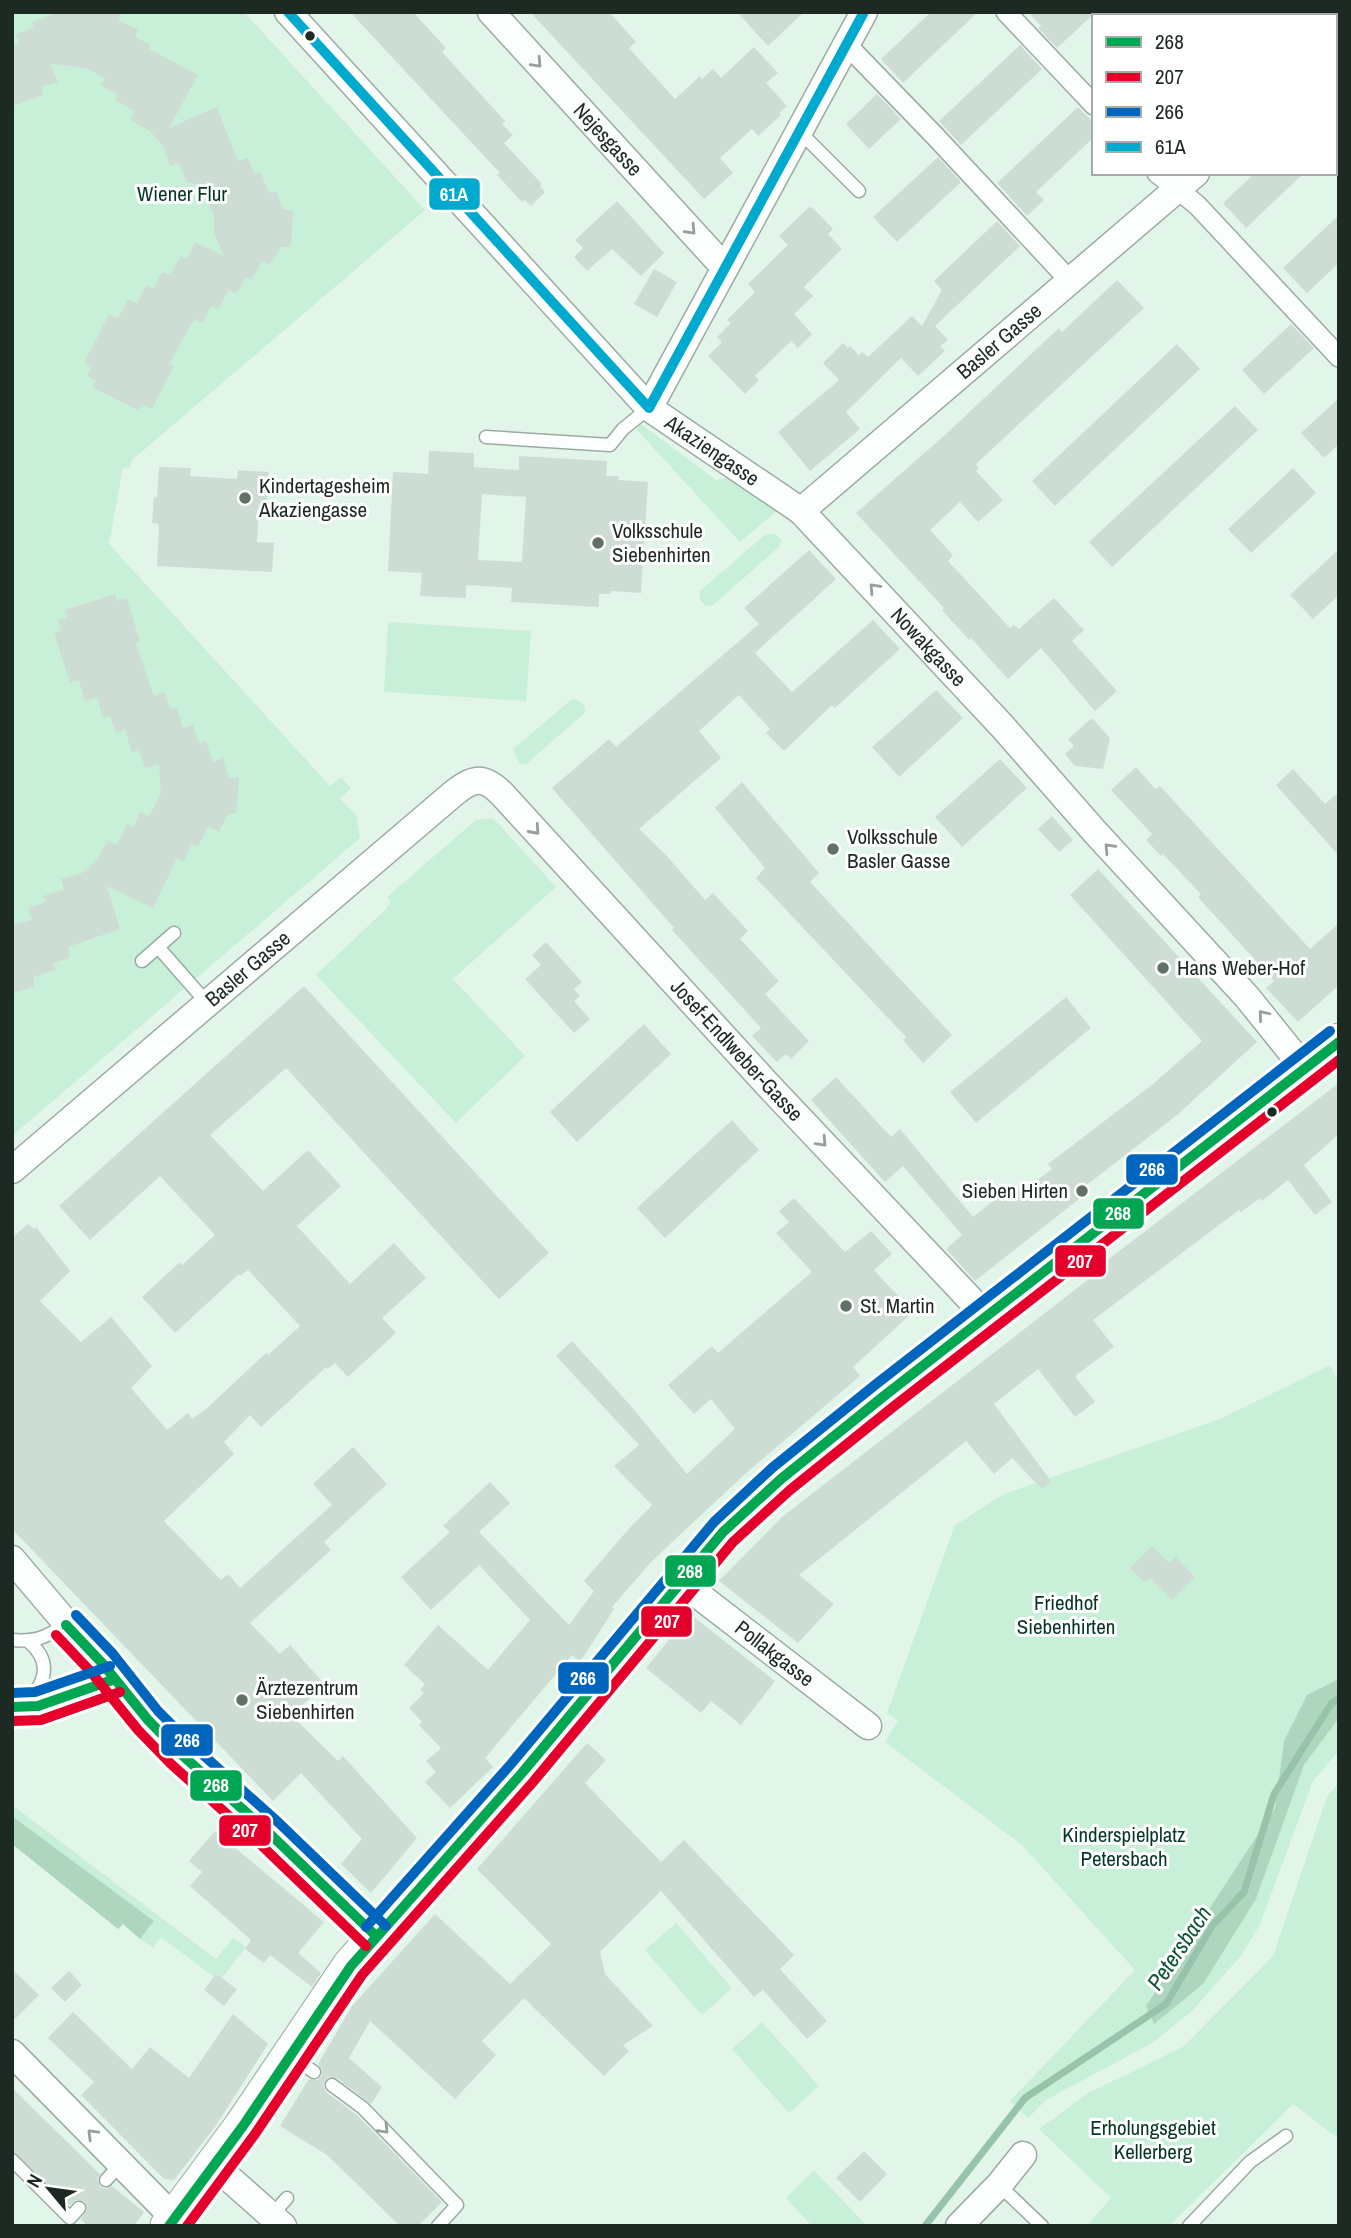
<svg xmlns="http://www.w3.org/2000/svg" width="1351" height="2238" font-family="'Archivo Narrow',sans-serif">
  <rect width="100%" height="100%" fill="#e2f5e9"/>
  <path fill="#c8efd7" d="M12,12h232l181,198 -293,250 -2,8 -7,-1 -14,77 221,242 11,-9 10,11 -11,11 16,16 4,23 -348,298z
    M638,422l78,58 16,-3 47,32 -39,33 -103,-112z
    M766,534h9l6,6 -2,7 -66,58 -7,1 -7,-7 1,-8z
    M388,622l143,9 -5,70 -142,-9z
    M572,699c6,0 9,3 13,8v6l-59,51h-6l-7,-15z
    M493,818l63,69 -103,92 72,77 -69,67 -140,-148 70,-66 5,-8 -4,-4 89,-77z
    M1330,1365l9,17v297l-32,16 -23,46 -9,67 -129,198 110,-107 48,-134 35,-47v33l-26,30 -53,143 -17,29 -50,57 -39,32 -108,58 -18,18 -18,-17 125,-131 -113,-125 -137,-103 13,-21 -11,-8 68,-188 49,-31 216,-75z
    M1339,1783v356l-46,-35 -124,122h-82l24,-28 -72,-69 49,-36 95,-46 90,-91 54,-159z
    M12,1805l204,154 17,-21 13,9 -24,31 -6,-4 -2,3 -53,-40 -8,11 -13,-9 14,-18 -142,-105z
    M676,1923l56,65 -30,27 -57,-65z
    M762,2022l57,64 -30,27 -57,-64z
    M814,2170l53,56h-55l-26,-28z"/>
  <path fill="#aed6bf" d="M1339,1679v39l-35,47 -48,134 -53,85 -49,40 -8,-18 129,-198 9,-67 23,-46z
    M12,1816l142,105 -14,18 -17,-15 -5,5 -106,-85z"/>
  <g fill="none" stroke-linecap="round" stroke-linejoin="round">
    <path stroke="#96c3aa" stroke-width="7" d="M925,2226l100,-128 141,-94 46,-78 32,-34 30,-98 57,-90 8,-6"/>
  </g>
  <path fill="#ceddd4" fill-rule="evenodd" d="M60,12h62l-4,8 20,10 -3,7 16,8 -2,4 49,26 -29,53 48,-21 21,54 10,-3 6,16 7,-1 8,20 7,-2 7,18 10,2 -2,36h-10l-11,18 -8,-4 -10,19 -6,-3 -10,17 -7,-4 -11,19 -7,-3 -9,17 -8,-4 -25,45 5,2 -22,43 -10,-5 -4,6 -46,-23 4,-6 -9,-6 5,-9 -8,-3 25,-49 9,5 10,-20 9,5 9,-19 7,4 9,-17 8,3 11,-19 6,3 8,-17 29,14 -10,-23v-17l-7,-18 -7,1 -6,-16h-7l-8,-20 -9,3 -7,-20 -13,-15 -20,-11 5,-9 -20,-11 3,-6 -17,-8 4,-8 -19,-10 -36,-4 8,18 -17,5 2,8 -31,11v-60l7,-2 -3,-10 18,-6 -2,-6z
    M350,12h63l33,36 -4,4 63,69 -3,3 11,11 -9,8 38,41 -2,2 5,6 -14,14 -6,-6 -3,2 -25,-27 3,-2z
    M530,12h79l27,30 -7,6 46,51 25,-23 2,3 11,-10 8,9 33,-31 24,26 -12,10 21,23 -8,7 2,2 -23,21 -6,-7 -32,29 13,15 -29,26z
    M737,12h67l-36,34z
    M931,12h47l-75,71 -22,-24z
    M1028,12h68l-39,36 -19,-20 3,-2z
    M1020,45l22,24 -81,76 -22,-24z
    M877,94l24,25 -32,30 -23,-25z
    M1078,107l16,16v14l-58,55 8,8 -17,16 -30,-33z
    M938,157l23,25 -64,60 -24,-25z
    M1255,173h49l-58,55 -23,-25z
    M617,201l47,52 -23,23 -29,-27 -25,22 -13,-14 9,-9 -8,-8z
    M809,207l4,1 20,21 -5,5 14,15 -38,38 9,9 -19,18 18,20 -14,14 -7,-7 -36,35 4,4 -14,14 -37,-38 14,-14 -5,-5 14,-14 -4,-3 28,-28 -7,-8 40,-39 -9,-9z
    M1339,215v48l-32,30 -24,-25z
    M997,221l23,25 -85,80 13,14 -8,6 5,5 -27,25 -17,-18 -55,54 14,17 -50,42 -32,-39 61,-52 -16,-17 20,-20 5,5 2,-2 9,9 3,-3 6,5 44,-41 10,10 20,-36 -8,-9z
    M654,269l23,13 -20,35 -23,-13z
    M1117,280l27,28 -168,156 3,4 -3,3 27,29 -25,22 -18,-20 -30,28 23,25 -5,6 62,67 4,-3 5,4 35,-31 30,32 -12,11 45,50 -22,20 -54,-63 -33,31 -37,-41 -2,2 -27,-30 2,-2 -88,-95 90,-79 113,-106 3,4z
    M1291,324l23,24 -50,46 -22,-24z
    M1177,344l23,25 -145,137 -23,-25z
    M1339,398v46l-15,14 -23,-25z
    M1235,406l23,24 -146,137 -23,-25z
    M429,451l45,2v14l45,3v-14l88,5 -1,15h13l-1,4 30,2 -7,111 -30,-2v3h-12v13l-88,-5 1,-14 -46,-3v13l-46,-2 2,-23 -34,-2 5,-99 35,2zM482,494l44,3 -4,65 -44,-2z
    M159,467l32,1 -1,8 47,3 1,-9 31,2 -2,33h-8l-2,37 17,1 -2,29 -115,-6 2,-42 -7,-1 2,-26 3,1z
    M1293,468l23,25 -65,60 -23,-24z
    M1339,549v46l-26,24 -23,-24z
    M809,550l27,29 -81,74 37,39 81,-72 27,29 -65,59 -3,-3 -48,46 -18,-18 4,-4 -31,-34 -40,36 22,27 -82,71 27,26 39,45 8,-7 35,38 -8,8 39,42 -14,13 44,47 -18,18 -5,-5 -9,8 -25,-26 9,-8 -89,-98 2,-2 -122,-140 57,-49 7,8 143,-123 -15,-16z
    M115,594l2,7 10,-3 13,44 -4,2 18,52 11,-4 5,17 7,-1 6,20 10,-3 6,18 7,-2 7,21 10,-4 6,20h10l-3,35 -8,1 -9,18 -11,-5 -10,20 -6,-3 -8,17 -7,-3 -24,50 -46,-22 13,43 -52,18 2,11 -17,5 2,7 -22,7 2,10 -23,6v-68l20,-5 -4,-12 18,-6 -3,-6 21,-6 -3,-11 21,-6 8,-7 8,-8 10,-18 9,5 10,-21 6,3 7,-15 9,4 12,-23 -2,-29 -14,4 -6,-18 -7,3 -7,-23 -9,3 -6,-17 -7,2 -6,-21 -12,4 -6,-21 -9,3 -16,-50 7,-2 -4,-11 10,-2 -2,-8z
    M936,690l27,28 -64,59 -27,-30z
    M1092,718l18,20 -7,31 -28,-3 -10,-12 9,-8 -6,-7z
    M1000,759l27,29 -65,59 -27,-30z
    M1136,767l19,22 5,-3 150,163 29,-26v62l-41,37 -32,-34 8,-7 -76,-84 3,-3 -38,-40 -2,2 -15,-16 6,-6 -41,-44z
    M1293,769l32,35 14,-12v64l-63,-71z
    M742,782l77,91 -9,9 142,153 -29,28 -20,-23 3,-3 -150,-159 9,-10 -50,-60z
    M1052,816l21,24 -14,12 -21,-23z
    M1098,869l159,173 -80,73 -102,79 4,5 -104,82 -29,-32 16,-14 -59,-69 -18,16 -74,-82 25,-23 55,60 9,-8 73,88 35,-28 4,5 7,-6 4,3 29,-22 -4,-5 105,-80 49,-43 -132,-146z
    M546,942l36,40 -8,7 6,7 -6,5 16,18 -16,14 -49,-54 16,-14 -9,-10z
    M304,986l245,267 -50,46 -213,-231 -76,67 53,56 45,-41 33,36 -44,40 53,58 44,-41 32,35 -44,40 14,15 -48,44 -13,-14 -8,6 -1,-2 -65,60 -11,-12 -26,27 10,12 -70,67 57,59 7,-6 12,14 92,-83 -19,-21 40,-37 34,37 -63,58 7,8 -81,73 30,31 10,-9 35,40 -34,30 47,46 5,-5 74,82 -46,55 -30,-29 21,-25 -61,-66 -28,28 -261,-272v-291l16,-14 6,5 2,-2 34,44 -30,30 41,41 30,-25 41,49 -21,22 36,42 21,-17 4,6 13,-9 61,-57 2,2 32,-29 -52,-56 -8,6 -1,-2 -64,59 -33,-36 38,-35 2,3 33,-30 -55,-59 -70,64 -31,-34z
    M1066,997l25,31 -115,95 -26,-31z
    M644,1024l27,30 -94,88 -27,-30z
    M1339,1083v51l-35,31 28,37 -17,13 -27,-35 -26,21 -2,-3 -19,14 -2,-2 -146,110 21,27 -39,29 20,26 -20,15 -37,-48 -44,35 57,77 -9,8 -30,-31 -18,16 -28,-33 -167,134 35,29 -36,39 -79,-62 63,-64 321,-249 -2,-3z
    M732,1120l27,30 -94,88 -28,-30z
    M794,1198l51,54 26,-21 21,23 -18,16 39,42 -60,55 7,9 -115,98 -93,87 -40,46 2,2 -34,53 -8,-7 -87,103 8,9 -43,41 -25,-26 11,-10 -10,-11 15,-13 -22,-23 3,-3 -13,-14 15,-15 -4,-3 5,-6 -21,-19 34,-40 50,45 42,-50 -51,-55 -48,45 -30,-33 49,-45 -7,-6 47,-44 20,21 -31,29 90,93 25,-34 -10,-10 42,-49 26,-27 -38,-39 25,-21 -83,-89 16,-15 58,64 57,69 48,-45 -24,-30 -17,15 -26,-29 44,-39 6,7 94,-81 -36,-39 13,-11 -10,-11z
    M1152,1546l17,17 7,-6 19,20 -23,23 -22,-22 -5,5 -15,-15z
    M690,1614l85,67 -34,44 -30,-24 -10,12 -55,-45z
    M587,1743l19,17 -21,23 76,79 23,-22 110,115 -14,14 47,52 -20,18 -44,-49 -9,7 -93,-106 -61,61 5,22 48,52 -30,19 6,6 -25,25 -80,-78 -42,43 14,14 -41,44 -85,-78 -21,37 33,29 -11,17 -34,-26 -9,-1 -5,8 3,7 31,23 85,87 -24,24h-18l-73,-71 -47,-29 29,-47 8,1 5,-4v-7l-4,-5 34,-58 83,-92 75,70 41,-40 -74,-75z
    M215,1831l109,91 -26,31 23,20 -9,14 -42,-32 -6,8 -19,-14 6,-9 -61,-54 12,-14 -13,-11z
    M12,1969l27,26 -27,27z
    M69,1971l13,14 -17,17 -14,-14z
    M216,1974l21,15 -13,17 -20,-16z
    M73,2012l59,57 18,-22 39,31 44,-64 35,30 -53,83 -41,53 -10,-1 -83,-84 13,-13 -46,-44z
    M12,2088l88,86 -3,5 3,7 5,3 7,-3 32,26 -10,14h-47l-6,-7 6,-9 -2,-8 -8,-2 -7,5 -58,-55z
    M864,2151l23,23 -27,28 -24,-24z"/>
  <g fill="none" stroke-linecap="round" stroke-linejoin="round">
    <g stroke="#9caba2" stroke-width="15">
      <path id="service" d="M799,131l60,60
        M486,437l124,8 13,-16 26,-21
        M158,947l49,56
        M142,961l32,-28
        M12,1640c25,2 33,-3 54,-15
        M12,1707l26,-1 77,-27
        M20,1708c23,-20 36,-44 8,-67
        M292,2057l22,15
        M332,2085l31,23 94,97 -19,21
        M12,2160l58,58 9,-10
        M106,2180l15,-16
        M999,2185l43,41
        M272,2215l15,-17
        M1189,2226l61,-64 36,-26"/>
    </g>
    <g stroke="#9caba2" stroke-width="22">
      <path id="pedestrian" d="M1006,12l88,93
        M846,44l89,92 136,146
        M1157,173l40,32 142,152"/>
    </g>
    <g stroke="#9caba2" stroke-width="29">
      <g id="minor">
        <path id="s1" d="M288,12l361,396 152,103 201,215 93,106 152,165 58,72"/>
        <path id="s2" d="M491,12l234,256"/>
        <path d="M1335,52l4,-3"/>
        <path d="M649,408l215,-396"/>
        <path id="s3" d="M801,511l395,-338"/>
        <path id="s4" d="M12,1170l442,-377c20,-16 30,-17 48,1l265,290 220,233"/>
        <path d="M12,1559l132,156 37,39 88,79 107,103"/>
        <path id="s5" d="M680,1581l188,145"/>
        <path d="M12,2053l162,165"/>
        <path d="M214,2165l69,61"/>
        <path d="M959,2226l40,-41 24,-30"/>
      </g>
    </g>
    <g stroke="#9caba2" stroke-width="39">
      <path id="secondary" d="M169,2226l74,-100 108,-160 171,-193 201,-241 58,-53 103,-83 455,-354"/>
    </g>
    <use href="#service" stroke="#fbfefc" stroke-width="12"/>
    <use href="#pedestrian" stroke="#fbfefc" stroke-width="19"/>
    <use href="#minor" stroke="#fbfefc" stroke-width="26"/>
    <use href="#secondary" stroke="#fbfefc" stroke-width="37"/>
    <g stroke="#fff" stroke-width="16">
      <path id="bus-1" d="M66,1625l36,38 46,57 33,34 88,79 107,103
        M12,1707l26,-1 77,-27
        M169,2226l74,-100 108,-160 171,-193 201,-241 58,-53 103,-83 455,-354"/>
    </g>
    <g stroke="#fff" stroke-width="16">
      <path id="bus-2" d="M56,1635l35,37 47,58 33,34 88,79 107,103
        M13,1721l28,-1 79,-28
        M187,2226l68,-92 107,-159 171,-193 200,-240 57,-52 103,-83 446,-347"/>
    </g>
    <g stroke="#fff" stroke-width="16">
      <path id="bus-3" d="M76,1615l37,39 45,57 33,33 88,79 107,103
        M12,1693l23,-1 75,-26
        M366,1927l145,-163 203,-242 58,-54 103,-83 455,-354"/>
    </g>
    <g stroke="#fff" stroke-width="16">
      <path id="bus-4" d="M288,12l361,396 215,-396"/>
    </g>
    <use href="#bus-1" stroke="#00a651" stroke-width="10"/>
    <use href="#bus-2" stroke="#e4002b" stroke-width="10"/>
    <use href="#bus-3" stroke="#0065bd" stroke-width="10"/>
    <use href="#bus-4" stroke="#00a9ce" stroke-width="10"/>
  </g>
  <defs><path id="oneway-chevron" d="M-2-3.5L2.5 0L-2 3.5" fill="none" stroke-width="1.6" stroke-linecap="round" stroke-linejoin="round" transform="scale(1.75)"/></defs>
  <g stroke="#979f9a">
    <use href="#oneway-chevron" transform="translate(537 63) rotate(47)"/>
    <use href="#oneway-chevron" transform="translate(691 230) rotate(47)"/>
    <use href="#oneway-chevron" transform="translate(874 588) rotate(-133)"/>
    <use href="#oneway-chevron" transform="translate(535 830) rotate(48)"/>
    <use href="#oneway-chevron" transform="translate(1109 848) rotate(-133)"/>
    <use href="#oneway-chevron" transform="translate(1263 1015) rotate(-130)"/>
    <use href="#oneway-chevron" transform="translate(822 1142) rotate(47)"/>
    <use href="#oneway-chevron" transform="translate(384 2129) rotate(46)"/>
    <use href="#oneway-chevron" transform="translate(92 2134) rotate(-135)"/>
  </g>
  <g fill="#1d2a23" stroke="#fff" stroke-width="2.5">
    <circle cx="310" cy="36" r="6"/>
    <circle cx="1272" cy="1112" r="6"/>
  </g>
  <g fill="#627168" stroke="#fff" stroke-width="2.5">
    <circle cx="245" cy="498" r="7"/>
    <circle cx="598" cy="543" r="7"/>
    <circle cx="833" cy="849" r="7"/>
    <circle cx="1163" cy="968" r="7"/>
    <circle cx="1082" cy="1191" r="7"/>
    <circle cx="846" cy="1306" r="7"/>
    <circle cx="242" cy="1700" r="7"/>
  </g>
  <g text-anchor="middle" stroke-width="6" stroke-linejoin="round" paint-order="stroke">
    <g font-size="21" fill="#1d2a23" stroke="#fff">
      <text dy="7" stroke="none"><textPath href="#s2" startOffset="173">Nejesgasse</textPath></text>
      <text dy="7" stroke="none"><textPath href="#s3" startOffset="261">Basler Gasse</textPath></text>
      <text dy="7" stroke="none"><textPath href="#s1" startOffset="612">Akaziengasse</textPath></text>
      <text dy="7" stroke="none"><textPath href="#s1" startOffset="906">Nowakgasse</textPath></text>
      <text dy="7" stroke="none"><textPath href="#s4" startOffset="310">Basler Gasse</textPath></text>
      <text dy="7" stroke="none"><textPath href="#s4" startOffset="984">Josef-Endlweber-Gasse</textPath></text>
      <text dy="7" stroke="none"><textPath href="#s5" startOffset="119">Pollakgasse</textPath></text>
    </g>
    <g font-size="21" fill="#073722" stroke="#fff">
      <text x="182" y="201">Wiener Flur</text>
      <text x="1066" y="1610">Friedhof<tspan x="1066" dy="24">Siebenhirten</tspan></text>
      <text x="1124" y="1842">Kinderspielplatz<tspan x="1124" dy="24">Petersbach</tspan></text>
      <text x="1153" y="2135">Erholungsgebiet<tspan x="1153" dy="24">Kellerberg</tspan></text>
    </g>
    <g font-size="21" fill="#1d2a23" stroke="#fff" text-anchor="start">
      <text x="259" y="493">Kindertagesheim<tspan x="259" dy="24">Akaziengasse</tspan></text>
      <text x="612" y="538">Volksschule<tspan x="612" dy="24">Siebenhirten</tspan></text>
      <text x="847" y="844">Volksschule<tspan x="847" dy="24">Basler Gasse</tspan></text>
      <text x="1177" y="975">Hans Weber-Hof</text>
      <text x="1068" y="1198" text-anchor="end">Sieben Hirten</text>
      <text x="860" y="1313">St. Martin</text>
      <text x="256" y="1695">Ärztezentrum<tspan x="256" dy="24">Siebenhirten</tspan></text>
    </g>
    <g font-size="23" font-style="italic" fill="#105537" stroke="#fff">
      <text transform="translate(1179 1948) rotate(-56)" y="8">Petersbach</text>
    </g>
  </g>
  <g stroke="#fff" stroke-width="2.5">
    <rect x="428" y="177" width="53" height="34" rx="7" fill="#00a9ce"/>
    <rect x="1125" y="1153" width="54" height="33" rx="7" fill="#0065bd"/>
    <rect x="1092" y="1197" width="53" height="33" rx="7" fill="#00a651"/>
    <rect x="1054" y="1244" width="53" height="34" rx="7" fill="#e4002b"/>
    <rect x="664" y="1554" width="53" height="34" rx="7" fill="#00a651"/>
    <rect x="640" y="1605" width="53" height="33" rx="7" fill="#e4002b"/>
    <rect x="557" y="1661" width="53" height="34" rx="7" fill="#0065bd"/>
    <rect x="160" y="1723" width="54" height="34" rx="7" fill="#0065bd"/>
    <rect x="189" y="1769" width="54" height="33" rx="7" fill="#00a651"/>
    <rect x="218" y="1814" width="54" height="33" rx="7" fill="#e4002b"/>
  </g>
  <g font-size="19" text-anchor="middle" font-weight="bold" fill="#fff">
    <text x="454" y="201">61A</text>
    <text x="1152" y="1176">266</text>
    <text x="1118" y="1220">268</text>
    <text x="1080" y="1268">207</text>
    <text x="690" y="1578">268</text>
    <text x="667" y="1628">207</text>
    <text x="583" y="1685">266</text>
    <text x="187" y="1747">266</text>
    <text x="216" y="1792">268</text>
    <text x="245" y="1837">207</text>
  </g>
  <rect width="1351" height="2238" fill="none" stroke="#1d2a23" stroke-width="28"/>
  <rect x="1092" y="14" width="245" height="161" fill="#ffffff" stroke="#a5aaa7" stroke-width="2"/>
  <rect x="1106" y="37" width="35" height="10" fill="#00a651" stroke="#a5aaa7" stroke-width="2"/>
  <text x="1155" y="49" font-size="21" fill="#1d2a23">268</text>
  <rect x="1106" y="72" width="35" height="10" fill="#e4002b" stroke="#a5aaa7" stroke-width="2"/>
  <text x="1155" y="84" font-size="21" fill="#1d2a23">207</text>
  <rect x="1106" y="107" width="35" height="10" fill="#0065bd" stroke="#a5aaa7" stroke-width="2"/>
  <text x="1155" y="119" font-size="21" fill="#1d2a23">266</text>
  <rect x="1106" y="142" width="35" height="10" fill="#00a9ce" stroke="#a5aaa7" stroke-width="2"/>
  <text x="1155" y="154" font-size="21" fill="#1d2a23">61A</text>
  <g transform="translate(49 2189) rotate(299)" stroke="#ffffff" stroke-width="5" paint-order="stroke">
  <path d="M0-5L12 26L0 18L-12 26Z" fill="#1d2a23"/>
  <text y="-10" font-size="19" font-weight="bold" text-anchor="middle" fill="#1d2a23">N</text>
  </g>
</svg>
